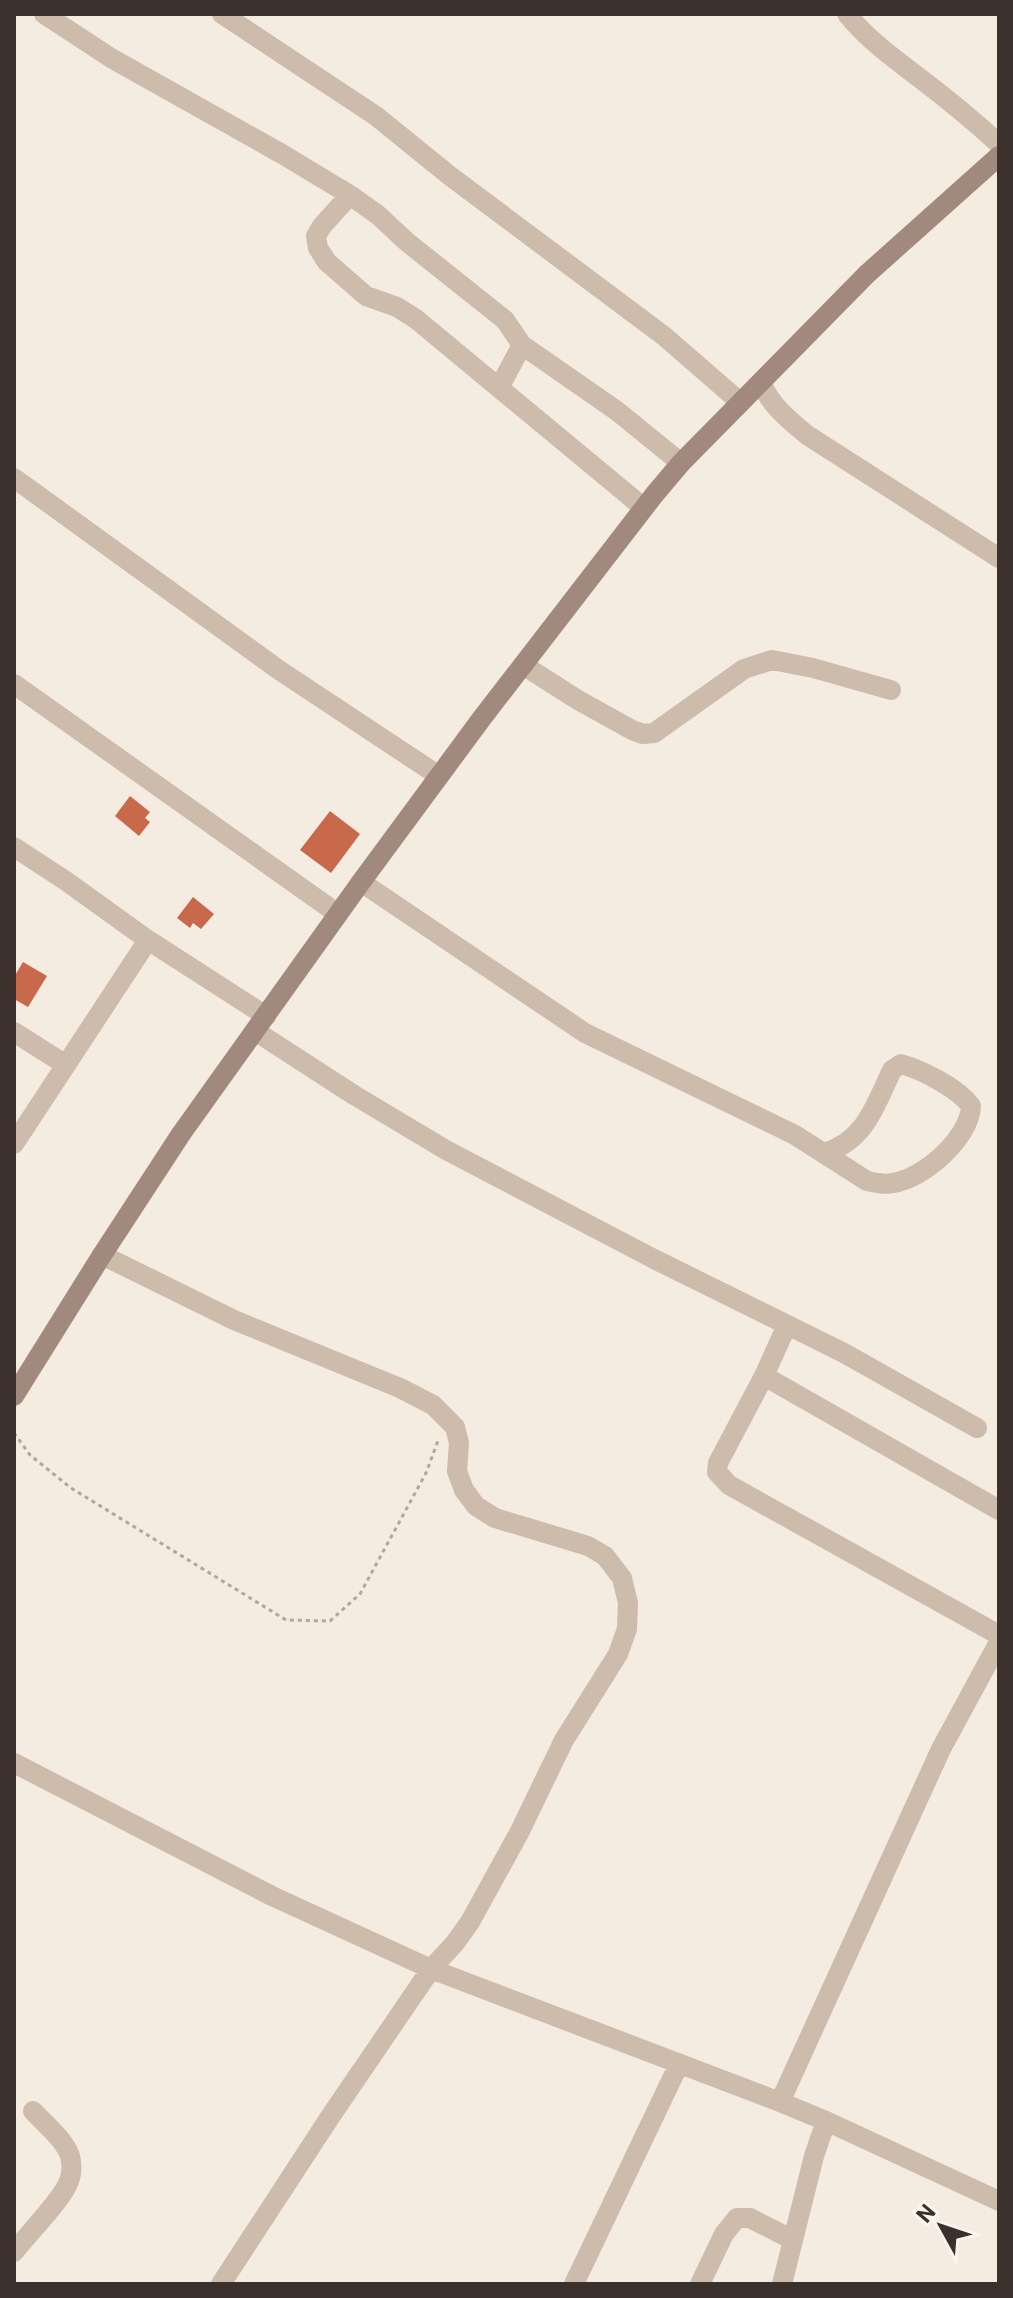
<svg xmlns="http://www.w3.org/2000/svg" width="1013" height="2298" font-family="Roboto,sans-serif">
  <rect width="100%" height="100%" fill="#f4ebe1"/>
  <path fill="#c8694b" d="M130,796l20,16 -5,6 5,4 -11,14 -24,-20z
    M330,811l30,23 -29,39 -31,-23z
    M193,897l21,17 -13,15 -8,-6 -3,5 -13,-10z
    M23,962l24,14 -19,31 -14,-8v-22z"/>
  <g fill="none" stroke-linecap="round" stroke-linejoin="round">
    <path stroke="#b9a596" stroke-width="3" stroke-dasharray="4 4" stroke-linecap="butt" d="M14,1433l16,22 41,33 215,132 44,1 30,-27 66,-121 13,-35"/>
    <path stroke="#cdbbac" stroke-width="20" d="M44,14l67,44 171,96 68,41 28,20 29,27 98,78 17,25 95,66 64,52
      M222,14l154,102 74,60 214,160 76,66
      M847,14c20,25 45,43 70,62 29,22 56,44 82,68
      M350,195l-28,31 -6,10 2,12 9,14 39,34 31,11 19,12 228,189
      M761,382c9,23 27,37 46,53l192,123
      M499,388l23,-43
      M14,478l265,192 160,106
      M523,665l55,35 54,30 11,4 11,-1 90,-64 28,-9 41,8 78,22
      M14,684l324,230
      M14,847l52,34 82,59 118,76
      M361,882l224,151 210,102 72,46c9,2 17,4 26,2 30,-4 77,-45 78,-77 -13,-18 -49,-36 -70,-42l-9,6c-17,36 -27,71 -68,83
      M255,1031l99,64 92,55 208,109 190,94 133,75
      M14,1032l52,33
      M14,1144l134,-204
      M102,1255l132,65 166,68 33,17 22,22 4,16 -2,28 7,19 12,16 19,12 93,28 17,10 17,22 6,25 -1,26 -9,25 -54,86 -45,93 -49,89 -15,21 -24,26 -101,148 -109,167
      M764,1376l23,-51
      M999,1510l-235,-134 -46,87 -1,9 12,13 270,150
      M14,1763l258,133 159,73 349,133 46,19 -12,35 -32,128
      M780,2102l161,-353 58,-107
      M826,2121l173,80
      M14,2252c13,-17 49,-53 55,-71 3,-7 3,-18 1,-25 -6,-17 -25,-32 -37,-45
      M574,2284l105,-220
      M700,2284l24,-50 13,-16h13l43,22"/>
    <path stroke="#a18a7d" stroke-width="20" d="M14,1396l88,-141 79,-121 180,-252 121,-164 172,-223 27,-32 186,-189 132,-118"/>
  </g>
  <rect width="1013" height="2298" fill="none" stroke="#3b302b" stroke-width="32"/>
  <g transform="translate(941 2226) rotate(310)" stroke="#fbf5ee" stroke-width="6" paint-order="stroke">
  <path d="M0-6L14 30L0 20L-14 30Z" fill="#3b302b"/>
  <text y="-12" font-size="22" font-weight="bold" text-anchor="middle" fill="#3b302b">N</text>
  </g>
</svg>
